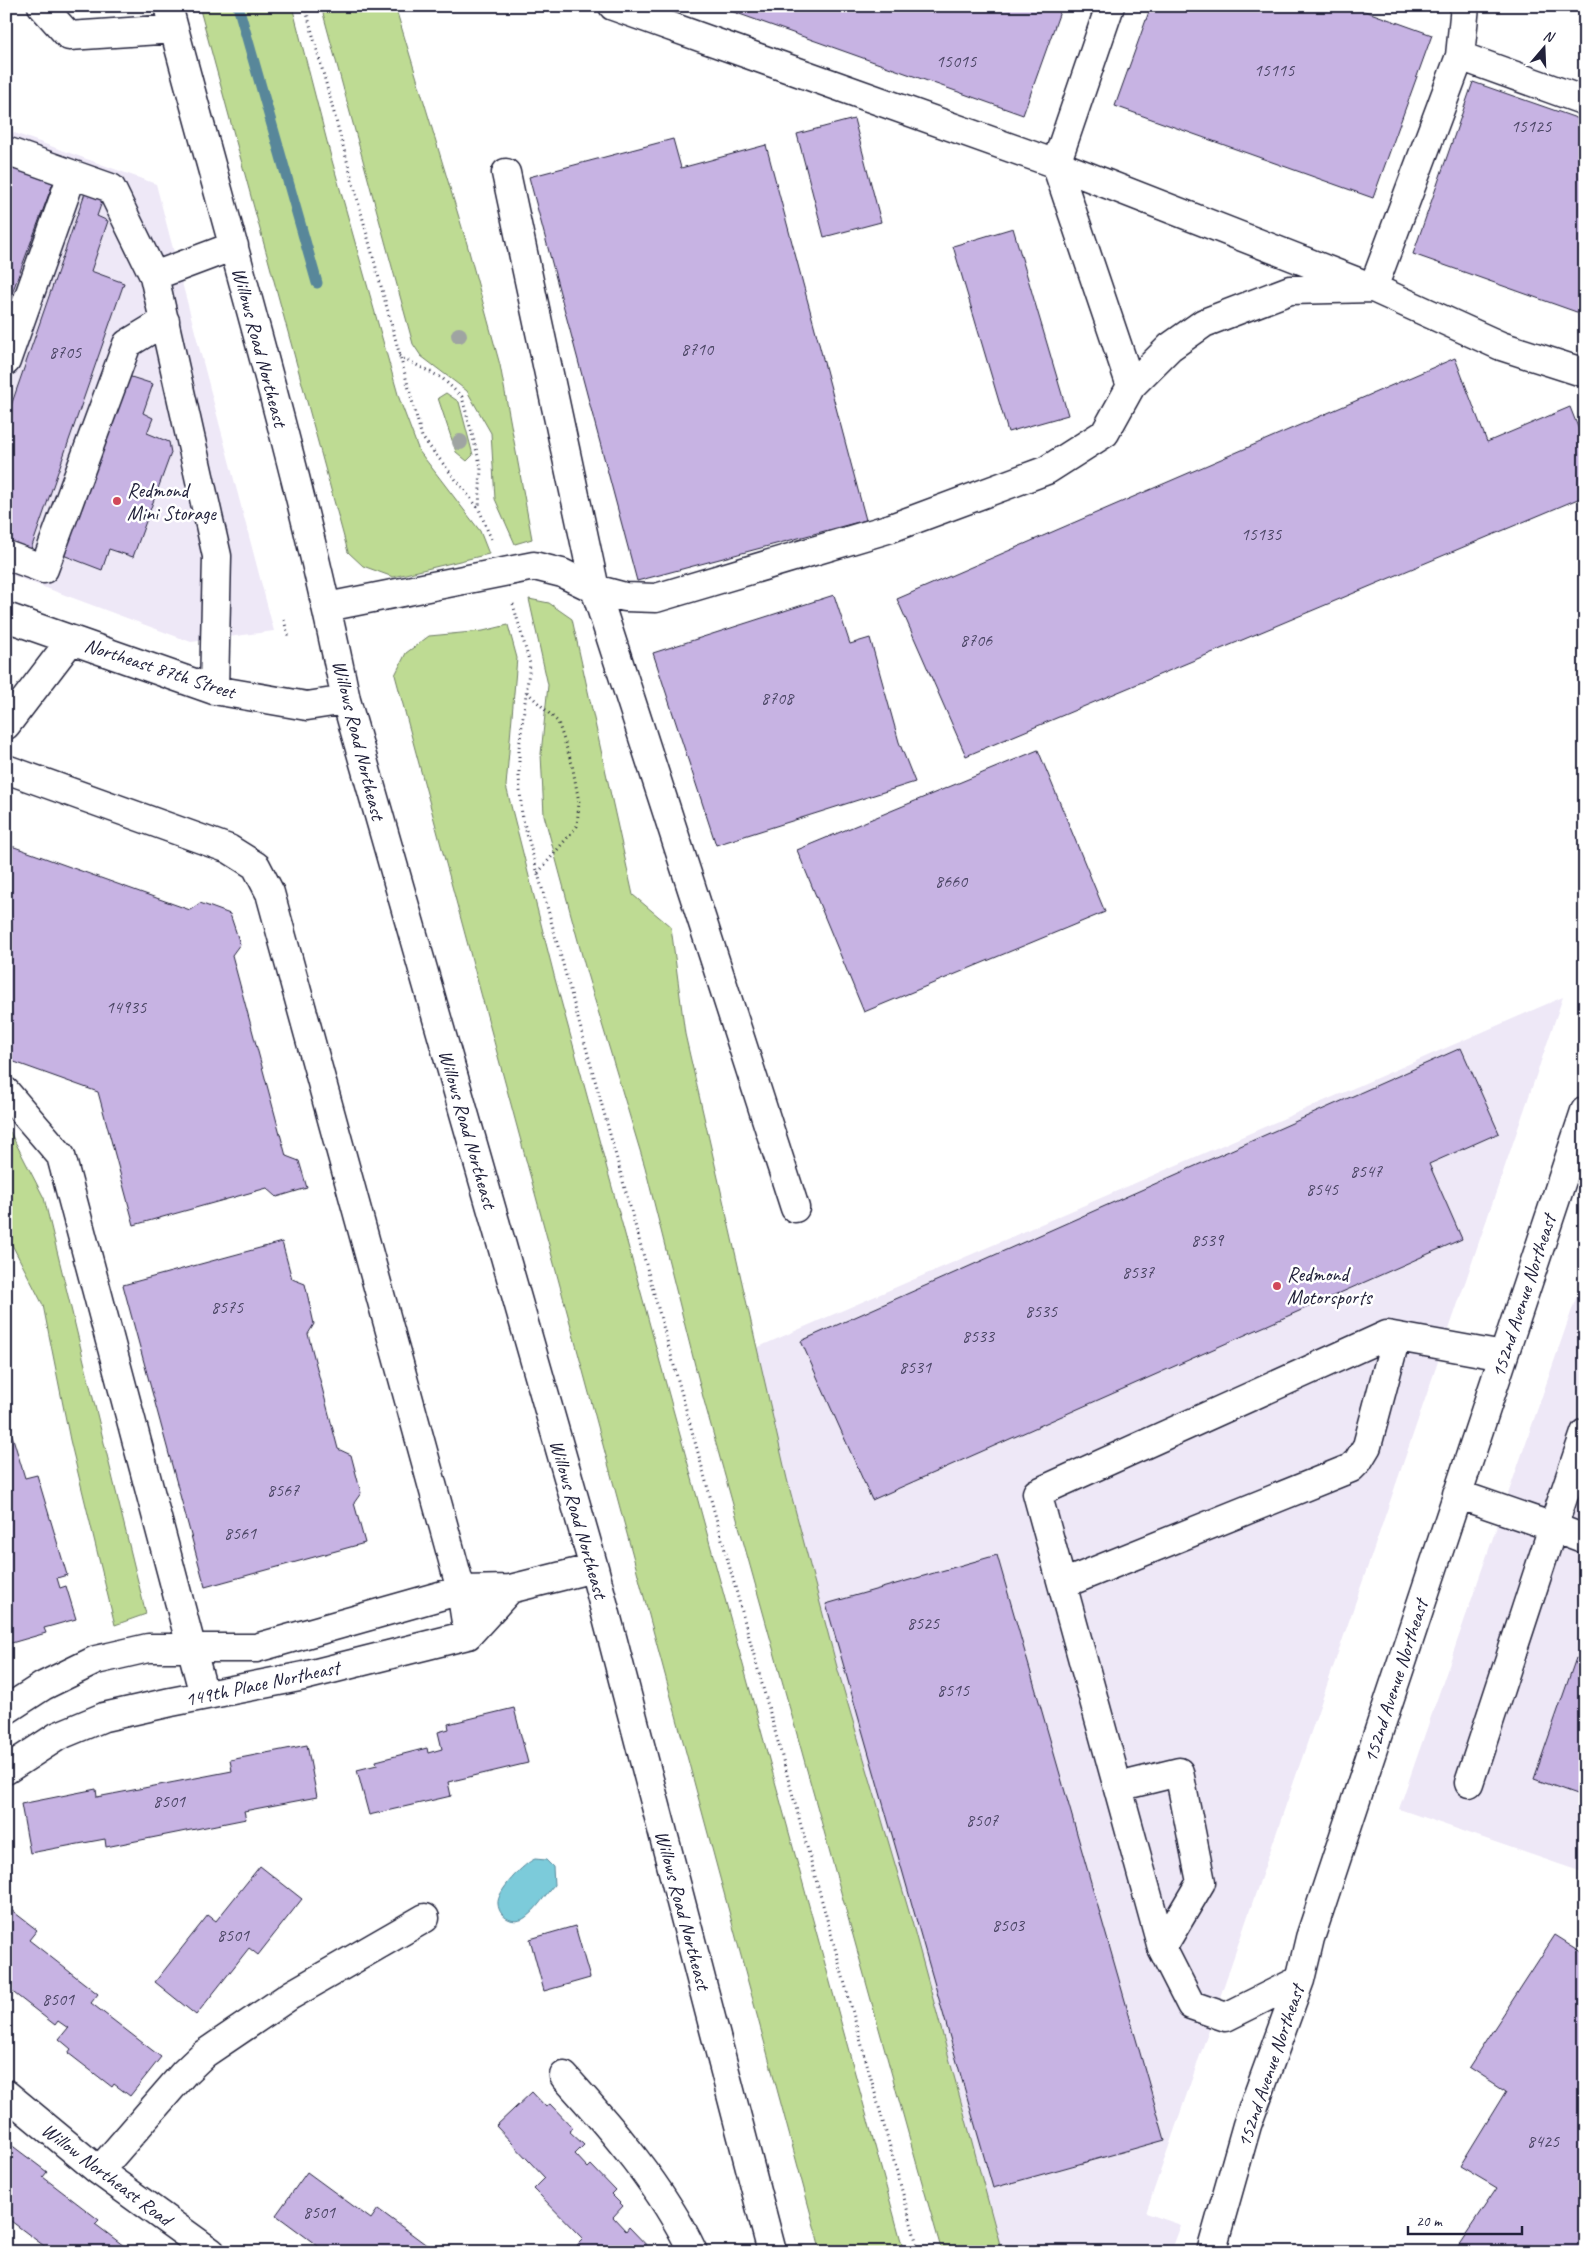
<svg xmlns="http://www.w3.org/2000/svg" width="1591" height="2258" font-family="Caveat,sans-serif">
  <rect width="100%" height="100%" fill="#fff"/>
  <filter id="ink" filterUnits="userSpaceOnUse"><feTurbulence type="fractalNoise" baseFrequency=".02" numOctaves="2"/><feDisplacementMap in="SourceGraphic" scale="10" xChannelSelector="R" yChannelSelector="G"/><feConvolveMatrix kernelMatrix="1 2 1 2 8 2 1 2 1" color-interpolation-filters="sRGB"/></filter>
  <g filter="url(#ink)">
    <path fill="#eee8f7" d="M6,130l150,54 118,447 -83,11 -185,-69z
      M1563,997l-417,1216 35,12 -10,27h-180l-260,-893z
      M1585,1272v601l-186,-64z"/>
    <path fill="#bedb93" stroke="#707e67" d="M199,6h93l39,151 68,241 20,53 61,80 9,23 -96,23 -30,-11 -15,-14z
      M321,6h74l72,238 33,121 32,174 -17,5 -20,-45 -4,-66 -24,-42 -46,-35 -8,-12z
      M446,393l13,9 14,53 -6,6 -11,-9 -18,-54z
      M529,599l20,4 23,16 61,276 38,32 14,107 102,445 50,188 75,255 90,330h-60l-25,-87 -214,-768 -58,-230 -58,-193 -43,-159 -3,-61 7,-69z
      M508,625l9,33 -11,128 49,193 349,1273h-83l-426,-1577 11,-22 23,-17 54,-5z
      M6,1130l4,2 34,66 102,416 -31,11 -45,-185 -27,-135 -37,-72z"/>
    <path fill="#7ccbda" stroke="#58879a" d="M535,1859l11,1 7,7 1,18c-9,10 -17,24 -28,32 -11,9 -27,1 -28,-13 -2,-12 26,-41 37,-45z"/>
    <g fill="none" stroke-linecap="round" stroke-linejoin="round">
      <path stroke="#58879a" stroke-width="11" d="M238,6l79,277"/>
    </g>
    <path fill="#c7b3e3" stroke="#22223b" d="M717,6h345l-39,109z
      M1151,6h200l81,29 -59,163 -258,-92z
      M1473,82l112,39v194l-172,-61z
      M854,119l27,103 -57,15 -27,-103z
      M673,139l8,29 85,-23 100,375 -229,61 -108,-404z
      M6,166l47,17 -47,126z
      M85,193l18,6 -6,17 11,5 -17,50 33,12 -93,266 -25,-8v-121z
      M1013,228l55,187 -60,17 -55,-186z
      M1455,358l32,84 83,-35 15,38v51l-619,260 -69,-157z
      M125,375l28,9 -10,29 10,5 -6,15 22,9 2,11 -38,104 -24,-8 -7,21 -39,-15z
      M834,595l16,49 20,-6 29,104 16,40 -199,63 -63,-192z
      M1038,750l67,162 -241,100 -67,-162z
      M6,844l184,66 10,-7 30,11 10,30 -8,11 54,201 13,5 8,27 -30,9 -10,-9 -133,37 -36,-133 -92,-33z
      M1461,1048l38,85 -70,31 33,75 -590,261 -71,-159z
      M282,1242l10,37 13,5 9,40 -6,10 30,115 13,6 10,38 -7,10 11,40 -160,44 -82,-302z
      M12,1435l13,43 12,-3 30,100 -10,3 3,10 6,-2 10,33 -32,9 2,5 -38,11 -2,-6v-201z
      M997,1555l168,585 -172,48 -167,-584z
      M1576,1658l9,3v136l-51,-18z
      M514,1708l14,55 -80,19 3,14 -82,19 -12,-45 20,-5 -1,-4 51,-13 1,5 14,-4 -4,-17 11,-3 -1,-5z
      M307,1745l10,52 -73,14 2,8 -140,28 -1,-8 -75,14 -9,-49 75,-15 1,8 135,-26 -2,-11z
      M260,1866l42,33 -44,56 -9,-7 -53,67 -41,-33 53,-67 8,6z
      M6,1906l31,24 -8,10 69,54 -7,9 70,54 -31,39 -16,-12 -2,3 -44,-34 3,-4 -12,-10 9,-11 -10,-7 -3,4 -45,-35 2,-3 -6,-5v-11l4,-4 -4,-3z
      M575,1926l15,52 -46,13 -14,-52z
      M1555,1935l30,19v298h-131l43,-64 -37,-22 46,-75 -37,-24z
      M532,2092l14,15 4,-3 23,24 -4,3 15,14 -9,9 13,14 3,-3 24,25 -4,4 12,12 -10,11 13,14 3,-4 24,25h-69l-7,-7 6,-6 -49,-50 11,-11 -49,-52z
      M6,2141l41,31 -4,5 56,43 -4,4 37,28h-80l-45,-34 5,-6 -6,-4z
      M307,2172l64,47 7,-10 58,43h-110l-50,-37z"/>
    <g fill="none" stroke-linecap="round" stroke-linejoin="round">
      <g stroke="#22223b" stroke-width="31">
        <path id="minor" d="M42,6l27,30 105,-7
          M168,6c61,231 131,460 178,694l248,868 178,684
          M613,6l443,158 317,124 128,58 84,27
          M1110,6l-54,158 75,222 39,-39 34,-24 86,-33 83,-2 87,-232 5,-50
          M1460,56l125,45
          M6,151l105,37 43,88
          M506,173l89,416 200,619
          M6,361l66,-186
          M6,555l38,14 83,-225 38,-23
          M327,607l207,-41 28,7 33,16 30,8 31,1 235,-70 156,-58 58,-37 26,-47
          M6,617l208,73 93,16 39,-6
          M214,690l3,-134 -63,-280 80,-30
          M6,725l65,-85
          M6,769l223,80 27,17 14,27 191,697 7,45
          M6,1092l55,64 143,539
          M1585,1433l-32,94 32,12
          M1457,1494l96,33 -84,256
          M1063,1584l288,-116 7,-7 9,-15 29,-109
          M510,1589l84,-21
          M6,1710l37,-24 53,-26 52,-12h108l205,-58 49,-1 -42,46 -164,41 -133,26 -67,15 -46,19 -52,34
          M1118,1787l61,-15 22,110 -39,66 -125,-455 350,-158 116,21
          M1162,1948l29,57 35,12 74,-37
          M564,2076c48,53 98,110 129,176
          M6,2094l93,77 112,81
          M99,2171l85,-98 20,-19 87,-59 134,-77
          M1211,2252l36,-127 53,-145 10,-42 275,-827"/>
      </g>
      <path stroke="#22223b" stroke-width="3" stroke-dasharray="1 4" stroke-linecap="butt" d="M305,6l117,431 57,72 12,30
        M399,356l43,22 20,19 19,70 -2,41
        M513,604l17,60 -11,84v29l3,39 397,1436
        M284,620l5,19
        M527,692l31,30 14,42 7,38 -2,24 -39,47"/>
      <use href="#minor" stroke="#fff" stroke-width="28"/>
    </g>
    <g fill="#9fa4a2">
      <circle cx="459" cy="335" r="8"/>
      <circle cx="460" cy="442" r="8"/>
    </g>
  </g>
  <g fill="#d1495b" stroke="#fff" stroke-width="2">
    <circle cx="117" cy="501" r="5"/>
    <circle cx="1277" cy="1286" r="5"/>
  </g>
  <g text-anchor="middle" stroke-width="5" stroke-linejoin="round" paint-order="stroke">
    <g font-size="18" fill="#4b4665">
      <text x="956" y="67">15015</text>
      <text x="1274" y="76">15115</text>
      <text x="1531" y="132">15125</text>
      <text x="697" y="355">8710</text>
      <text x="65" y="358">8705</text>
      <text x="1261" y="540">15135</text>
      <text x="976" y="646">8706</text>
      <text x="777" y="704">8708</text>
      <text x="951" y="887">8660</text>
      <text x="126" y="1013">14935</text>
      <text x="1366" y="1177">8547</text>
      <text x="1322" y="1195">8545</text>
      <text x="1207" y="1246">8539</text>
      <text x="1138" y="1278">8537</text>
      <text x="227" y="1313">8575</text>
      <text x="1041" y="1317">8535</text>
      <text x="978" y="1342">8533</text>
      <text x="915" y="1373">8531</text>
      <text x="283" y="1496">8567</text>
      <text x="240" y="1539">8561</text>
      <text x="923" y="1629">8525</text>
      <text x="953" y="1696">8515</text>
      <text x="169" y="1807">8501</text>
      <text x="982" y="1826">8507</text>
      <text x="1008" y="1931">8503</text>
      <text x="233" y="1941">8501</text>
      <text x="58" y="2005">8501</text>
      <text x="1543" y="2147">8425</text>
      <text x="319" y="2218">8501</text>
    </g>
    <g font-size="20" fill="#22223b" stroke="#fff">
      <text transform="translate(260 347) rotate(75)" y="7">Willows Road Northeast</text>
      <text transform="translate(160 668) rotate(18)" y="7">Northeast 87th Street</text>
      <text transform="translate(359 740) rotate(76)" y="7">Willows Road Northeast</text>
      <text transform="translate(468 1129) rotate(74)" y="7">Willows Road Northeast</text>
      <text transform="translate(1523 1296) rotate(-72)" y="7">152nd Avenue Northeast</text>
      <text transform="translate(579 1519) rotate(74)" y="7">Willows Road Northeast</text>
      <text transform="translate(1395 1681) rotate(-72)" y="7">152nd Avenue Northeast</text>
      <text transform="translate(262 1683) rotate(-12)" y="7">149th Place Northeast</text>
      <text transform="translate(683 1910) rotate(75)" y="7">Willows Road Northeast</text>
      <text transform="translate(1270 2066) rotate(-71)" y="7">152nd Avenue Northeast</text>
      <text transform="translate(107 2174) rotate(37)" y="7">Willow Northeast Road</text>
    </g>
    <g font-size="20" fill="#22223b" stroke="#fff" text-anchor="start">
      <text x="127" y="497">Redmond<tspan x="127" dy="23">Mini Storage</tspan></text>
      <text x="1287" y="1281">Redmond<tspan x="1287" dy="23">Motorsports</tspan></text>
    </g>
  </g>
  <rect width="1591" height="2258" fill="none" stroke="#fff" stroke-width="25"/>
  <rect x="12" y="12" width="1566" height="2233" fill="none" stroke="#22223b" stroke-width="2" filter="url(#ink)"/>
  <g transform="translate(1544 48) rotate(19)" stroke="#ffffff" stroke-width="4" paint-order="stroke">
  <path d="M0-4L9 19L0 12L-9 19Z" fill="#22223b"/>
  <text y="-8" font-size="14" font-weight="bold" text-anchor="middle" fill="#22223b">N</text>
  </g>
  <path d="M1408 2226v8h114v-8" fill="none" stroke="#22223b" stroke-width="2.5"/>
  <text x="1416" y="2226" font-size="15" fill="#22223b" stroke="#ffffff" stroke-width="4" paint-order="stroke">20 m</text>
</svg>
